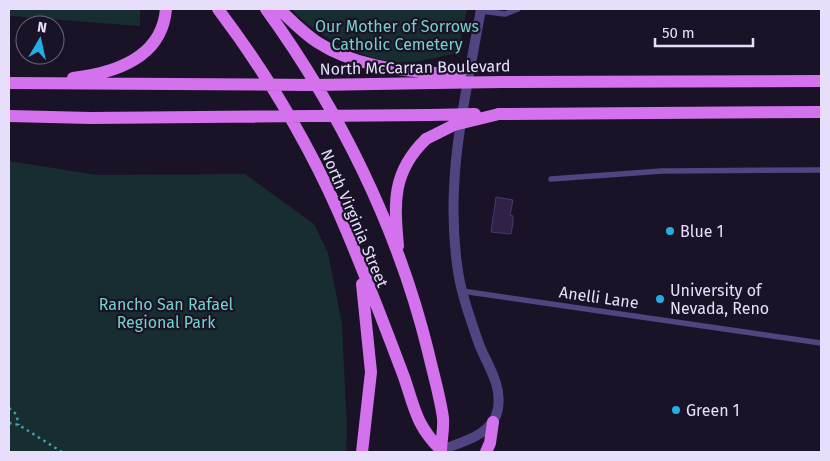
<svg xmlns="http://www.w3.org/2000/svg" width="830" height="461" font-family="'Fira Sans',sans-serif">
  <rect width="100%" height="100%" fill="#1a1327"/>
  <path fill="#172d30" d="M9,9h131v17l-131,-10z
    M292,9h175l-9,44c-16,3 -33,8 -49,9 -37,3 -94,-25 -117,-53z
    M9,161l88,14 148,-1 69,50 14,29 14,71 5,106 -1,22h-337z"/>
  <path fill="#2f2246" stroke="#4b376f" d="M496,197l17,3 -3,15 3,1v7l-2,11 -20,-2z"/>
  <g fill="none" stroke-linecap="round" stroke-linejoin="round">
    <path stroke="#40a1ad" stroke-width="2.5" stroke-dasharray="2.5 4" stroke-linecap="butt" d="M9,408l7,6 3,11
      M9,423l10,2 43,27"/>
    <path stroke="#514480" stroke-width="5.5" d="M481,11l24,3 13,-5
      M551,179l111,-8 159,-1
      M462,291l359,52"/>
    <path stroke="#514480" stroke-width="10" d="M441,450c21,-8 53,-15 57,-42 4,-24 -11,-43 -19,-64 -9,-26 -19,-53 -22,-80 -12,-88 9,-169 24,-255"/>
    <path stroke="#d472ee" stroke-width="12" d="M218,9c52,69 96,143 129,223 20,48 39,97 57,145 11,32 12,48 37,73
      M266,9c74,102 132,220 162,342 5,22 12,45 15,67 1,11 -2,23 -2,34
      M279,9c12,11 24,24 38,33 35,23 78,28 119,31
      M73,78c42,-5 89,-20 93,-69
      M502,82l319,-1
      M9,83l306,2 119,-2
      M499,114l322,-2
      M9,116l82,2 339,-3
      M398,246c-4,-44 -6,-74 28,-107
      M362,452l9,-80 -9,-88
      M486,452l4,-9 3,-21"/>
    <path stroke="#d472ee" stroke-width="12" d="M436,73l24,3
      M434,83l68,-1
      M430,115l45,-1
      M426,139l28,-14 45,-11"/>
  </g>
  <g fill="#21afe4" stroke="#1a1327" stroke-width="2">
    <circle cx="670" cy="231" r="5"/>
    <circle cx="660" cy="299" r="5"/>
    <circle cx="676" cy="410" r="5"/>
  </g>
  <g text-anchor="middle" stroke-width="4.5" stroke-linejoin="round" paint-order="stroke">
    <g font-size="16" fill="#71d3cb" stroke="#1a1327">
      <text x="397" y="32">Our Mother of Sorrows<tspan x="397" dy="18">Catholic Cemetery</tspan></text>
      <text x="166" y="310">Rancho San Rafael<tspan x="166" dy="18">Regional Park</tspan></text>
    </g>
    <g font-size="16" fill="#e6defb" stroke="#1a1327">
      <text transform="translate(415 67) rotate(-1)" y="6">North McCarran Boulevard</text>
      <text transform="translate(355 218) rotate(67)" y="6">North Virginia Street</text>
      <text transform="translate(599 297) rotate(8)" y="6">Anelli Lane</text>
    </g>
    <g font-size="16" fill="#e6defb" stroke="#1a1327" text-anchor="start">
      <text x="680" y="237">Blue 1</text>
      <text x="670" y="296">University of<tspan x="670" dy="18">Nevada, Reno</tspan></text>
      <text x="686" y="416">Green 1</text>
    </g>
  </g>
  <rect width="830" height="461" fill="none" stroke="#e6defb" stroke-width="20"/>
  <g transform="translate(40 40) rotate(9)"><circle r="24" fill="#1a1327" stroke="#6c647c"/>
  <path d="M0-4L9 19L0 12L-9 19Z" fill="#21afe4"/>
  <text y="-8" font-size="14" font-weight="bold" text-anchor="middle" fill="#e6defb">N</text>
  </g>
  <path d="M655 38v8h98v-8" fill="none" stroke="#e6defb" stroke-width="2.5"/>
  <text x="662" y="38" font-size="15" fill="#e6defb" stroke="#1a1327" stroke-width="4" paint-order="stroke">50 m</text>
</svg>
